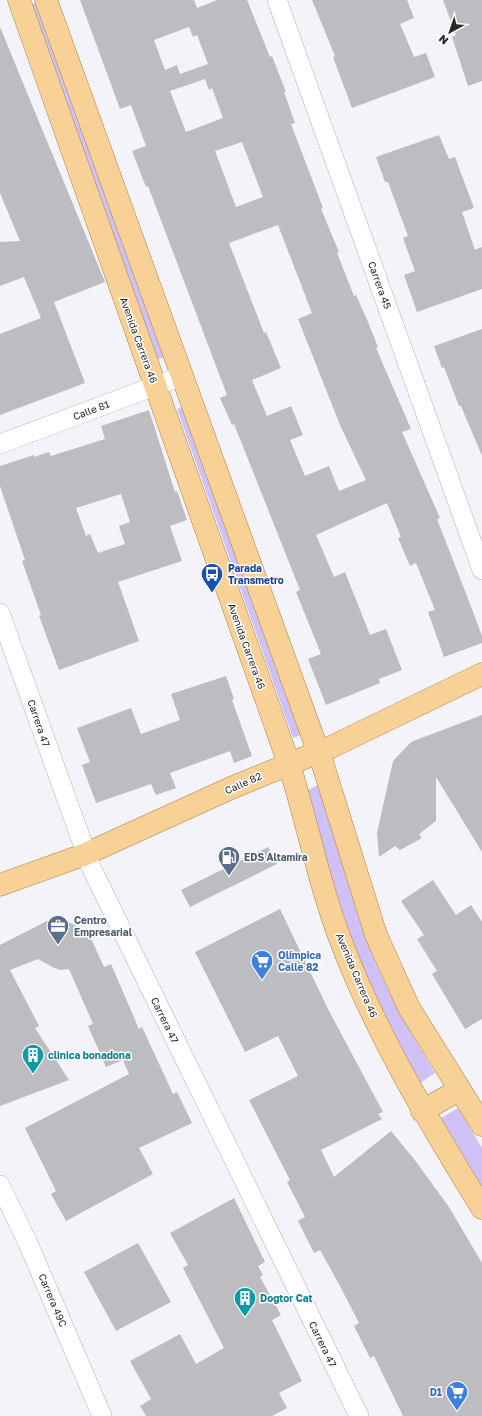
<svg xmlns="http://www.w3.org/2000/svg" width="482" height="1416" font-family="'Golos Text',sans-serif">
  <rect width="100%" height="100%" fill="#f4f3f9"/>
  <path fill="#cfc1f6" d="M35,3l129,354 -8,3 -129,-354z
    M186,406l115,329 -8,3 -116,-329z
    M320,784c14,49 26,98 43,146 17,50 44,98 72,143l-15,10 -20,-36 -51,-110 -43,-146z
    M458,1108l24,40v38l-41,-68z"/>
  <path fill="#bdbcc1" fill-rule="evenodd" d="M80,0h114l3,8 20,-8h30l23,57 2,-1 14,36h-2l11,31 -4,1 32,84 -2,1 18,43 -2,1 17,43 2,-1 12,27 10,25 -2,1 35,81 -9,3 38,86 -3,1 35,90 10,27v7l-38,14 -16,-45 7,-2 -19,-47 -6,3 -12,-28 3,-1 -14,-34 -71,32 18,42 11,-5 25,63 16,-6 16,41 -23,9 1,4 -54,22 -18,-46 13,-5 -25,-62 4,-2 -66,-166 -2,1 -12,-27 7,-3 -79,-209 -2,1 -14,-36 14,-5 -15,-41 -11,4zM189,27l4,10 4,-2 11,29 -28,10 -3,-9 -12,5 -11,-30zM205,79l4,11 3,-2 11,30 -37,14 -16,-41zM242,142l21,55 -27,10 -21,-56zM278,225l34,88 -14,6 42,106 26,55 -27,11 -10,-25 -24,10 -15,-36 13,-5 -12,-29 -24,10 -15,-36 29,-12 -15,-36 -2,1 -35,-90z
    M312,0h95l7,18 -14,6 14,33 12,-4 9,24 -83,31 -19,-51 2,-1z
    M443,0h39v81l-14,5 -16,-49 4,-2z
    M0,27l105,255 -51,20 31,81 -85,32v-81l41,-16 -17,-41 -24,9v-44l20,-1 -20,-48z
    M439,135l10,24 6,-2 19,51 -12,4 13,38 7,-3v42l-65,23 -13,-37 11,-4 -12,-33 5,-2 -20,-54h-3l-9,-25z
    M482,329v127l-21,-50h-2l-15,-39 -2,1 -8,-22z
    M149,410l26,82 2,-1 10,29 -17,6 12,35 -64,21 21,59 -80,29 -20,-54 2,-1 -19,-54 3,-1 -25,-74v-20l34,-11v2l15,-5 2,4 54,-17 -4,-13zM121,494l9,28 -11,4 6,18 -27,9 -8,-19 -4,2 -10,-28z
    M226,676l8,23 -2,1 20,56 -18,7 -4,-12 -60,22 6,15 -20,7 -5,-11 -55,19 -14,-38 8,-3 -13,-34 54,-20 10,26 39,-14 -9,-26z
    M482,715v137l-46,-75v44l-17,13 3,4 -22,12 -5,-4 -16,11 -2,-24 16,-72 18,-19z
    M268,847l9,17 -87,43 -9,-17z
    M433,880l23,35 15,-10 11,17v97l-17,10 -33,-55 5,-3 -20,-32 7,-4 -23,-34z
    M280,909l49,102 54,101 -5,2 4,5 -61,31 13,27 57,-46 23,28 35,48 33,56v153h-79l-29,-60 -4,2 -16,-32 5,-3 -19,-37 -20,-36 -6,3 -16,-32 7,-4 -18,-35 3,-2 -41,-80 49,-24 -20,-40 -33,16 -50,-100z
    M47,921l6,3 5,-3h7l8,3 6,4 3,6h7l15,33 7,-3 28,65 3,-2 31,67 4,-2 15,31 -53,25 14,26 -87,47 -15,-27 5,-3 -31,-63 104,-54 -6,-14 -17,7 -18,-41 5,-2 -24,-55 -9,1 -8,-3 -14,-8 -28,11 29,56 -4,2 34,52 -69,26v-161z
    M234,1198l31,64 -7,4 5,9 -3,2 21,38 -9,5 30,61 -23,12 8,15 -15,8h-126l-6,-10 11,-7 -21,-38 50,-27 16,30 28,-16 -41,-80 5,-3 -18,-32z
    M138,1243l33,59 -55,29 -32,-59z"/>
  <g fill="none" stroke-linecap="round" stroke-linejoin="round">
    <g stroke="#b1b0b5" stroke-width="20">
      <path id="minor" d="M277,0l205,570
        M0,444l182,-68
        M0,613l91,254 268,549
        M0,1185l27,56 75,175"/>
    </g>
    <g stroke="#ad8244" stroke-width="23">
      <path id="major" d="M19,0l270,764c19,61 31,125 55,185 36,92 87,176 138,259
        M46,0l277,765 53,170 33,73 73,117
        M0,885l86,-31 145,-66 100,-41 151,-73
        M422,1111l37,-21"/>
    </g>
    <use href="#minor" stroke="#fff" stroke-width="19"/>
    <use href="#major" stroke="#f8d197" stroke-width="22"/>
  </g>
  <defs>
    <g id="bus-pin" transform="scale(1.15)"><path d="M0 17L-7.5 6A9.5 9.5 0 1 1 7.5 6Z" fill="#1a4fb4" stroke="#fff"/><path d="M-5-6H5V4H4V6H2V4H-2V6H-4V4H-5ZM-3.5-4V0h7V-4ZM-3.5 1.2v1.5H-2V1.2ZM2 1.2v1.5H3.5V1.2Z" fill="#fff"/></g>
    <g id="fuel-pin" transform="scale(1.15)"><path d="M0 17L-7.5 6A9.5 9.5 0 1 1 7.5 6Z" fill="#5c6f8a" stroke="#fff"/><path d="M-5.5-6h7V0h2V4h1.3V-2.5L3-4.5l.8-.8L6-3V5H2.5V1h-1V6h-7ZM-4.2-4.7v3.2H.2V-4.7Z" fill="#fff"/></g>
    <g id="office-pin" transform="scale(1.15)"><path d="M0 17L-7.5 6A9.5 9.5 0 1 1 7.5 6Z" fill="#5c6f8a" stroke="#fff"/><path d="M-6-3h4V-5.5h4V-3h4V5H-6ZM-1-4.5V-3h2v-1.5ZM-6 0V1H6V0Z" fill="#fff"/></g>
    <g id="supermarket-pin" transform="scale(1.15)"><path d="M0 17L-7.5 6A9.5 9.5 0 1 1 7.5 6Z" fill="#3f7fe0" stroke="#fff"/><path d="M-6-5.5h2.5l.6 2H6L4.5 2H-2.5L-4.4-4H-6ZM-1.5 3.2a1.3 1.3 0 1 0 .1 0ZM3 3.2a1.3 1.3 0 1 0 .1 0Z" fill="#fff"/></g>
    <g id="building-pin" transform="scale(1.15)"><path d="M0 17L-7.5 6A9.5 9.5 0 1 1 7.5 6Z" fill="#0f9aa8" stroke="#fff"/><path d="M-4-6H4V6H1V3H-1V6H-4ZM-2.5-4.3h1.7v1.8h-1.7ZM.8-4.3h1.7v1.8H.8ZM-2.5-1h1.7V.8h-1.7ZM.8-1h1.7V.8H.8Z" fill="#fff"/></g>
  </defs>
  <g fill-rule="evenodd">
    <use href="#bus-pin" x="212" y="574"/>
    <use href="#fuel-pin" x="229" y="857"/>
    <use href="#office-pin" x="58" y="926"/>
    <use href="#supermarket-pin" x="262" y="961"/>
    <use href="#building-pin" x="33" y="1055"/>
    <use href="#building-pin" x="245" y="1298"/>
    <use href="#supermarket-pin" x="457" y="1392"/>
  </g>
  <g text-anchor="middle" stroke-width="3" stroke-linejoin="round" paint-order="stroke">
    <g font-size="10" fill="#282729" stroke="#fff">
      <text transform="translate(380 285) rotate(70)" y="4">Carrera 45</text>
      <text transform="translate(139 340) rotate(70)" y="4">Avenida Carrera 46</text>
      <text transform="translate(91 410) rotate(-21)" y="4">Calle 81</text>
      <text transform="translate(247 646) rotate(70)" y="4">Avenida Carrera 46</text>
      <text transform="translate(39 723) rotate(71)" y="4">Carrera 47</text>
      <text transform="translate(243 783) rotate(-24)" y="4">Calle 82</text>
      <text transform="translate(357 975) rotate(67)" y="4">Avenida Carrera 46</text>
      <text transform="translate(165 1020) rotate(64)" y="4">Carrera 47</text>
      <text transform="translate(53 1300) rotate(67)" y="4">Carrera 49C</text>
      <text transform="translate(323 1344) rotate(64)" y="4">Carrera 47</text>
    </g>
    <g font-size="10" font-weight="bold" fill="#164399" stroke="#fff" text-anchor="start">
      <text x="228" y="572">Parada<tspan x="228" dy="12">Transmetro</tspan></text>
    </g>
    <g font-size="10" font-weight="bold" fill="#4e5e75" stroke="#fff" text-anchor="start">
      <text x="244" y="861">EDS Altamira</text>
      <text x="74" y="924">Centro<tspan x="74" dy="12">Empresarial</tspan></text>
    </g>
    <g font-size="10" font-weight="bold" fill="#366cbe" stroke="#fff" text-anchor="start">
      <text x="278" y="959">Olímpica<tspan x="278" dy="12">Calle 82</tspan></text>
      <text x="442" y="1396" text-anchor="end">D1</text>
    </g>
    <g font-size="10" font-weight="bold" fill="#0d838f" stroke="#fff" text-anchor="start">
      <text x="48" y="1059">clinica bonadona</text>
      <text x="260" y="1302">Dogtor Cat</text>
    </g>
  </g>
  <g transform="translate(450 32) rotate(220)" stroke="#ffffff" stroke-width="3" paint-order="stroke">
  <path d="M0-3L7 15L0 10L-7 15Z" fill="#282729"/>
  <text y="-6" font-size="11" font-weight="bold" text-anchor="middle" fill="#282729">N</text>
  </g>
</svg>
